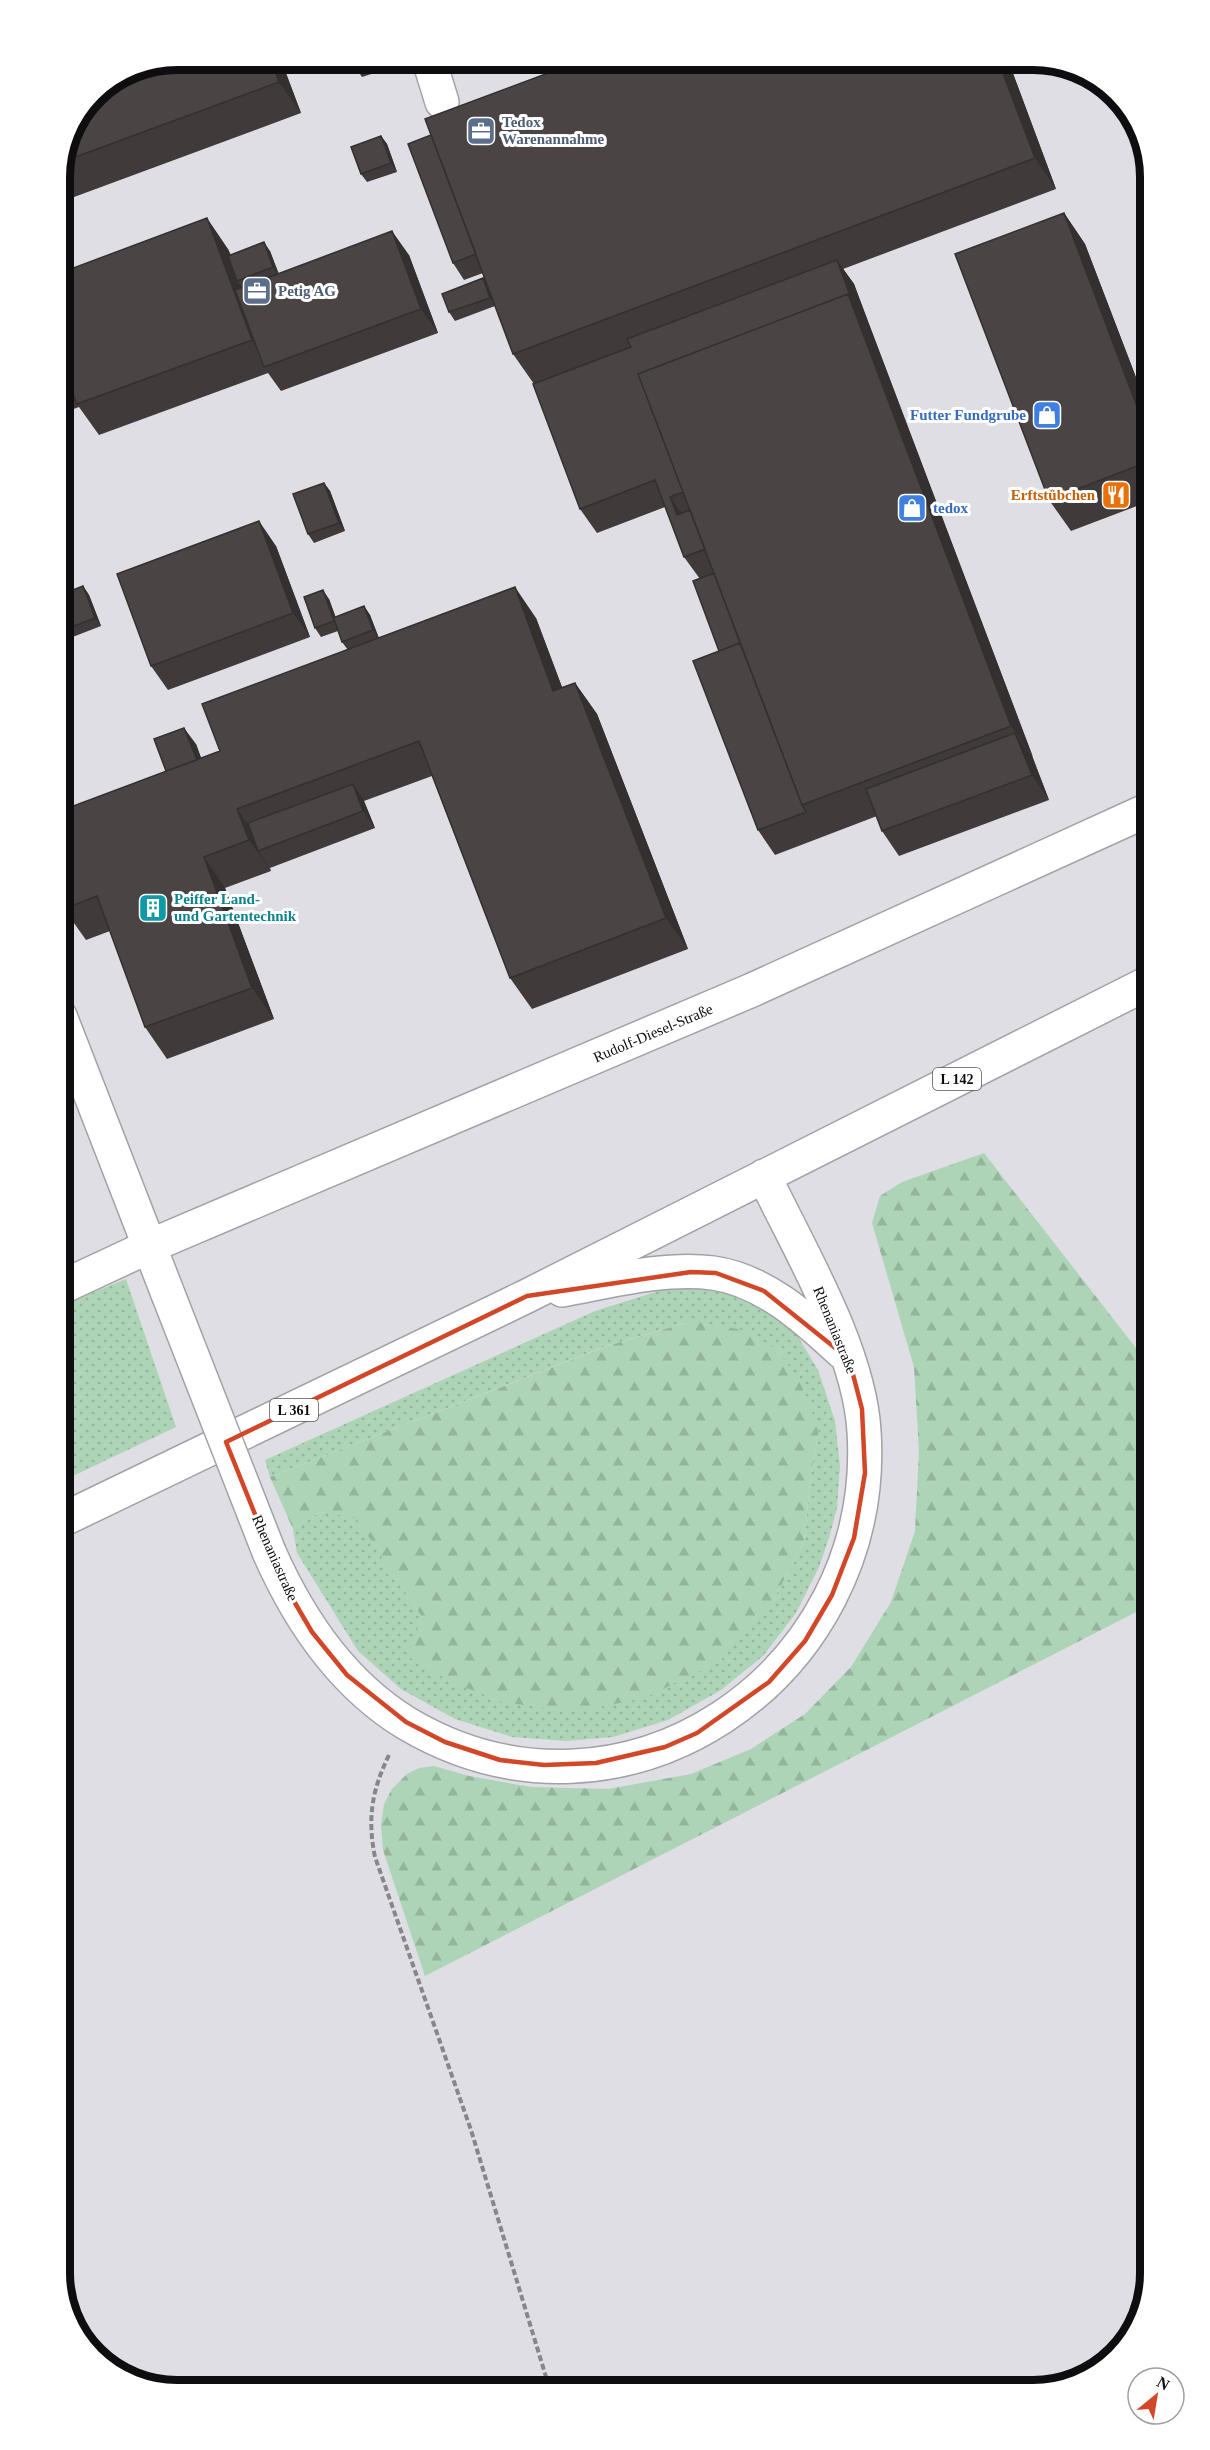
<svg xmlns="http://www.w3.org/2000/svg" width="1210" height="2450" font-family="Georgia,serif">
  <defs>
    <pattern id="grass-dots" width="8" height="8" patternUnits="userSpaceOnUse" patternTransform="scale(1.5)"><rect width="8" height="8" fill="#add4b7"/><path d="M2 2h.1M6 6h.1" fill="none" stroke="#94b59c" stroke-width="1.8" stroke-linecap="round"/></pattern>
    <pattern id="forest-firs" width="22" height="20" patternUnits="userSpaceOnUse" patternTransform="scale(1.5)"><rect width="22" height="20" fill="#add4b7"/><path d="M5 1l3.5 6h-7zM16 11l3.5 6h-7z" fill="#94b59c"/></pattern>
  </defs>
  <rect width="100%" height="100%" fill="#dfdee4"/>
  <path fill="url(#grass-dots)" d="M126,1279l50,148 -116,55v-176z
    M707,1288l40,11 26,14 24,22 21,35 17,51 5,45 -3,42 -8,30 -10,29 -23,46 -33,43 -42,34 -53,30 -55,17 -47,4 -54,-4 -57,-18 -54,-30 -43,-38 -61,-98 -4,-24 27,-17 36,5 66,100 351,-16 31,-59 7,-69 8,-44 -127,-108 -86,25 -336,131 -5,-17 330,-149 70,-22z"/>
  <path fill="url(#forest-firs)" d="M984,1153l166,213v239l-725,371 -42,-126 -2,-25 3,-21 8,-15 15,-15 12,-6 15,-2 35,10 62,11 77,2 83,-15 60,-25 54,-35 46,-47 40,-65 24,-71 4,-80 -5,-84 -42,-144 8,-27 22,-14z
    M692,1321l51,9 34,20 21,28 21,51 -8,44 -7,69 -31,59 -53,60 -75,37 -72,14 -70,-10 -50,-19 -46,-27 15,-39 -66,-99 -36,-6 -27,17 -23,-52 337,-131z"/>
  <g fill="none" stroke-linecap="round" stroke-linejoin="round">
    <g stroke="#a2a1a7" stroke-width="36">
      <path id="minor" d="M429,60l13,42
        M60,1288l90,-42 602,-256 398,-181"/>
    </g>
    <g stroke="#a2a1a7" stroke-width="36">
      <path id="major" d="M60,1016l108,278
        M562,1290c49,-9 102,-23 151,-17 51,7 93,46 129,79
        M60,1521l467,-225 623,-314
        M269,1552c30,68 72,131 137,171 216,129 474,-47 458,-292 -5,-82 -64,-180 -100,-255"/>
    </g>
    <path stroke="#87868b" stroke-width="4" stroke-dasharray="6 3" stroke-linecap="butt" d="M389,1755c-17,35 -22,63 -14,102l96,273 79,260"/>
    <use href="#minor" stroke="#fff" stroke-width="33"/>
    <use href="#major" stroke="#fff" stroke-width="33"/>
    <g stroke="#a2a1a7" stroke-width="36" stroke-linecap="butt">
      <path id="major-bridge" d="M168,1294l101,258"/>
    </g>
    <use href="#major-bridge" stroke="#fff" stroke-width="33"/>
  </g>
  <path fill="#403a3a" d="M281,60l20,53 -235,87 -6,-7v-23l12,-44z
    M354,60h41l1,6 -34,11 -6,-9z
    M1008,60l48,129 -213,80 11,15 15,41 180,475 -150,56 -17,-25 -5,-15 -102,39 -17,-25 -39,-179 -19,-72 -16,-22 -19,-50 -68,26 -17,-24 -46,-125 -21,-30 -18,-48 -40,15 -6,-9 39,-26 -5,-13 -19,7 -11,-17 -22,-128z
    M381,136l6,8 10,28 -30,10 -6,-8z
    M1064,213l21,31 65,170v87l-79,30 -22,-31z
    M228,249l3,6 39,-4 9,23 130,-19 29,78 -157,58 -13,-18 -169,62 -20,-28 -19,7v-141z
    M324,483l6,8 15,40 -31,12 -6,-9z
    M276,546l34,91 -142,53 -17,-24z
    M83,586l6,9 12,31 -31,12 -6,-8z
    M329,599l7,19 28,-12 6,9 9,23 157,-20 26,69 13,-4 22,31 91,235 -156,60 -22,-31 -78,-202 -68,25 11,27 -105,40 1,3 -46,17 49,131 -107,40 -22,-32 -35,-96 -24,9 -22,-31 132,-165 5,14 19,-7 128,-101 -6,-8 -4,-11 -17,6 -6,-9z"/>
  <path fill="#343030" d="M271,60h10l20,53 -22,-31z
    M998,60h10l48,129 -21,-31z
    M381,136l6,8 10,28 -6,-9z
    M1064,213l21,31 65,170v27z
    M207,218l21,31 12,31 -3,1 6,8 26,76 -17,-25z
    M392,231l17,24 29,78 -17,-24z
    M264,242l6,9 9,25 -6,-9z
    M837,260l17,24 179,473 -22,-31 -163,-432z
    M483,278l6,9 7,19 -6,-8z
    M324,483l6,8 15,40 -6,-8z
    M670,497l17,24 -10,-6z
    M259,521l17,25 34,91 -17,-24z
    M83,586l6,9 12,31 -6,-8z
    M515,587l21,31 39,104 -22,-31z
    M323,590l6,9 10,28 -6,-9z
    M364,606l6,9 9,24 -6,-9z
    M575,683l22,31 91,235 -22,-31z
    M184,728l12,16 18,49 -12,-17z
    M1015,733l17,24 17,43 -17,-25z
    M353,784l11,17 11,27 -12,-17z
    M237,809l22,31 -1,11 13,20 -22,-31z
    M204,857l21,31 49,131 -22,-31z"/>
  <path fill="#4a4444" stroke="#343030" stroke-width="1.5" d="M177,60h94l8,22 -217,80 10,-36 23,-32 38,-25z
    M353,60h30l-27,8z
    M583,60h415l37,98 -522,196 -88,-235z
    M431,135l45,119 -23,9 -45,-119z
    M381,136l10,27 -30,11 -10,-27z
    M1064,213l86,228v20l-101,39 -94,-246z
    M207,218l45,122 -175,64 -12,-31 -5,2v-102z
    M392,231l29,78 -157,58 -29,-77z
    M264,242l9,25 -36,14 -9,-25z
    M837,260l15,41 -4,-7 -210,80 45,118 -13,5 7,18 13,-5 15,39 -21,8 -29,-77 -75,29 -47,-125 98,-37 -4,-8z
    M483,278l7,20 -41,14 -7,-18z
    M848,294l163,432 -209,79 -164,-431z
    M324,483l15,40 -31,11 -15,-40z
    M259,521l34,92 -142,53 -34,-92z
    M714,573l26,70 -21,8 -26,-70z
    M83,586l12,32 -31,12 -4,-9v-26z
    M515,587l38,104 22,-8 91,235 -156,60 -91,-237 -182,68 12,31 -45,17 48,131 -107,39 -48,-131 -33,13 -4,-10v-88l160,-60 -18,-47z
    M323,590l10,28 31,-12 9,24 -31,12 -8,-23v2l-19,7 -11,-31z
    M740,643l62,162 4,7 -48,18 -65,-169z
    M184,728l13,32 -31,11 -12,-32z
    M1015,733l17,42 -150,56 -16,-42z
    M353,784l10,27 -105,40 -10,-28z"/>
  <path fill="none" stroke="#d14727" stroke-width="4.5" stroke-linejoin="round" d="M691,1272l25,1 48,18 85,68 13,50 3,64 -11,65 -22,57 -27,46 -36,41 -72,51 -32,14 -69,16 -52,2 -44,-5 -55,-18 -39,-20 -59,-47 -35,-43 -31,-53 -55,-137 301,-146z"/>
  <defs>
    <g id="office-square" transform="scale(1.5)"><rect x="-9" y="-9" width="18" height="18" rx="4" fill="#5c6f8a" stroke="#fff"/><path d="M-6-3h4V-5.5h4V-3h4V5H-6ZM-1-4.5V-3h2v-1.5ZM-6 0V1H6V0Z" fill="#fff"/></g>
    <g id="shop-square" transform="scale(1.5)"><rect x="-9" y="-9" width="18" height="18" rx="4" fill="#3f7fe0" stroke="#fff"/><path d="M-5-2.5h2.3a2.7 3.5 0 0 1 5.4 0H5L5.5 6h-11ZM-1.5-2.5h3a1.5 2.3 0 0 0-3 0Z" fill="#fff"/></g>
    <g id="restaurant-square" transform="scale(1.5)"><rect x="-9" y="-9" width="18" height="18" rx="4" fill="#e8710a" stroke="#fff"/><path d="M-5-6h1v4h1v-4h1v4h1v-4h1v5L-1.5 .5V6h-2V.5L-5-1ZM5-6V6H3V1.5H1.5Q1.5-4 5-6Z" fill="#fff"/></g>
    <g id="building-square" transform="scale(1.5)"><rect x="-9" y="-9" width="18" height="18" rx="4" fill="#0f9aa8" stroke="#fff"/><path d="M-4-6H4V6H1V3H-1V6H-4ZM-2.5-4.3h1.7v1.8h-1.7ZM.8-4.3h1.7v1.8H.8ZM-2.5-1h1.7V.8h-1.7ZM.8-1h1.7V.8H.8Z" fill="#fff"/></g>
  </defs>
  <g fill-rule="evenodd">
    <use href="#office-square" x="481" y="131"/>
    <use href="#office-square" x="257" y="291"/>
    <use href="#shop-square" x="1047" y="415"/>
    <use href="#restaurant-square" x="1116" y="495"/>
    <use href="#shop-square" x="912" y="508"/>
    <use href="#building-square" x="153" y="908"/>
  </g>
  <g text-anchor="middle" stroke-width="6" stroke-linejoin="round" paint-order="stroke">
    <g fill="#fff" stroke="#565658" stroke-width="1.5">
      <rect x="933" y="1068" width="48" height="22" rx="4.5"/>
      <rect x="270" y="1399" width="48" height="22" rx="4.5"/>
    </g>
    <g font-size="14" font-weight="bold" fill="#0e0e10">
      <text x="957" y="1084">L 142</text>
      <text x="294" y="1415">L 361</text>
    </g>
    <g font-size="15" font-weight="bold" fill="#4e5e75" stroke="#fff" text-anchor="start">
      <text x="502" y="127">Tedox<tspan x="502" dy="17">Warenannahme</tspan></text>
      <text x="278" y="296">Petig AG</text>
    </g>
    <g font-size="15" font-weight="bold" fill="#366cbe" stroke="#fff" text-anchor="end">
      <text x="1026" y="420">Futter Fundgrube</text>
      <text x="933" y="513" text-anchor="start">tedox</text>
    </g>
    <g font-size="15" font-weight="bold" fill="#c56008" stroke="#fff" text-anchor="end">
      <text x="1095" y="500">Erftstübchen</text>
    </g>
    <g font-size="15" font-weight="bold" fill="#0d838f" stroke="#fff" text-anchor="start">
      <text x="174" y="904">Peiffer Land-<tspan x="174" dy="17">und Gartentechnik</tspan></text>
    </g>
    <g font-size="15" fill="#0e0e10" stroke="#fff">
      <text transform="translate(653 1033) rotate(-23)" y="5">Rudolf-Diesel-Straße</text>
      <text transform="translate(835 1330) rotate(68)" y="5">Rhenaniastraße</text>
      <text transform="translate(275 1558) rotate(66)" y="5">Rhenaniastraße</text>
    </g>
  </g>
  <path d="M0 0H1210V2450H0ZM177 70H1033A107 107 0 0 1 1140 177V2273A107 107 0 0 1 1033 2380H177A107 107 0 0 1 70 2273V177A107 107 0 0 1 177 70Z" fill="#fff" fill-rule="evenodd"/>
  <path fill="none" stroke="#0e0e10" stroke-width="8" d="M177 70H1033A107 107 0 0 1 1140 177V2273A107 107 0 0 1 1033 2380H177A107 107 0 0 1 70 2273V177A107 107 0 0 1 177 70Z"/>
  <g transform="translate(1156 2396) rotate(30)"><circle r="28" fill="#ffffff" stroke="#9f9f9f" stroke-width="1.5"/>
  <path d="M0-4.5L10 22L0 15L-10 22Z" fill="#d14727"/>
  <text y="-9" font-size="16" font-weight="bold" text-anchor="middle" fill="#0e0e10">N</text>
  </g>
</svg>
